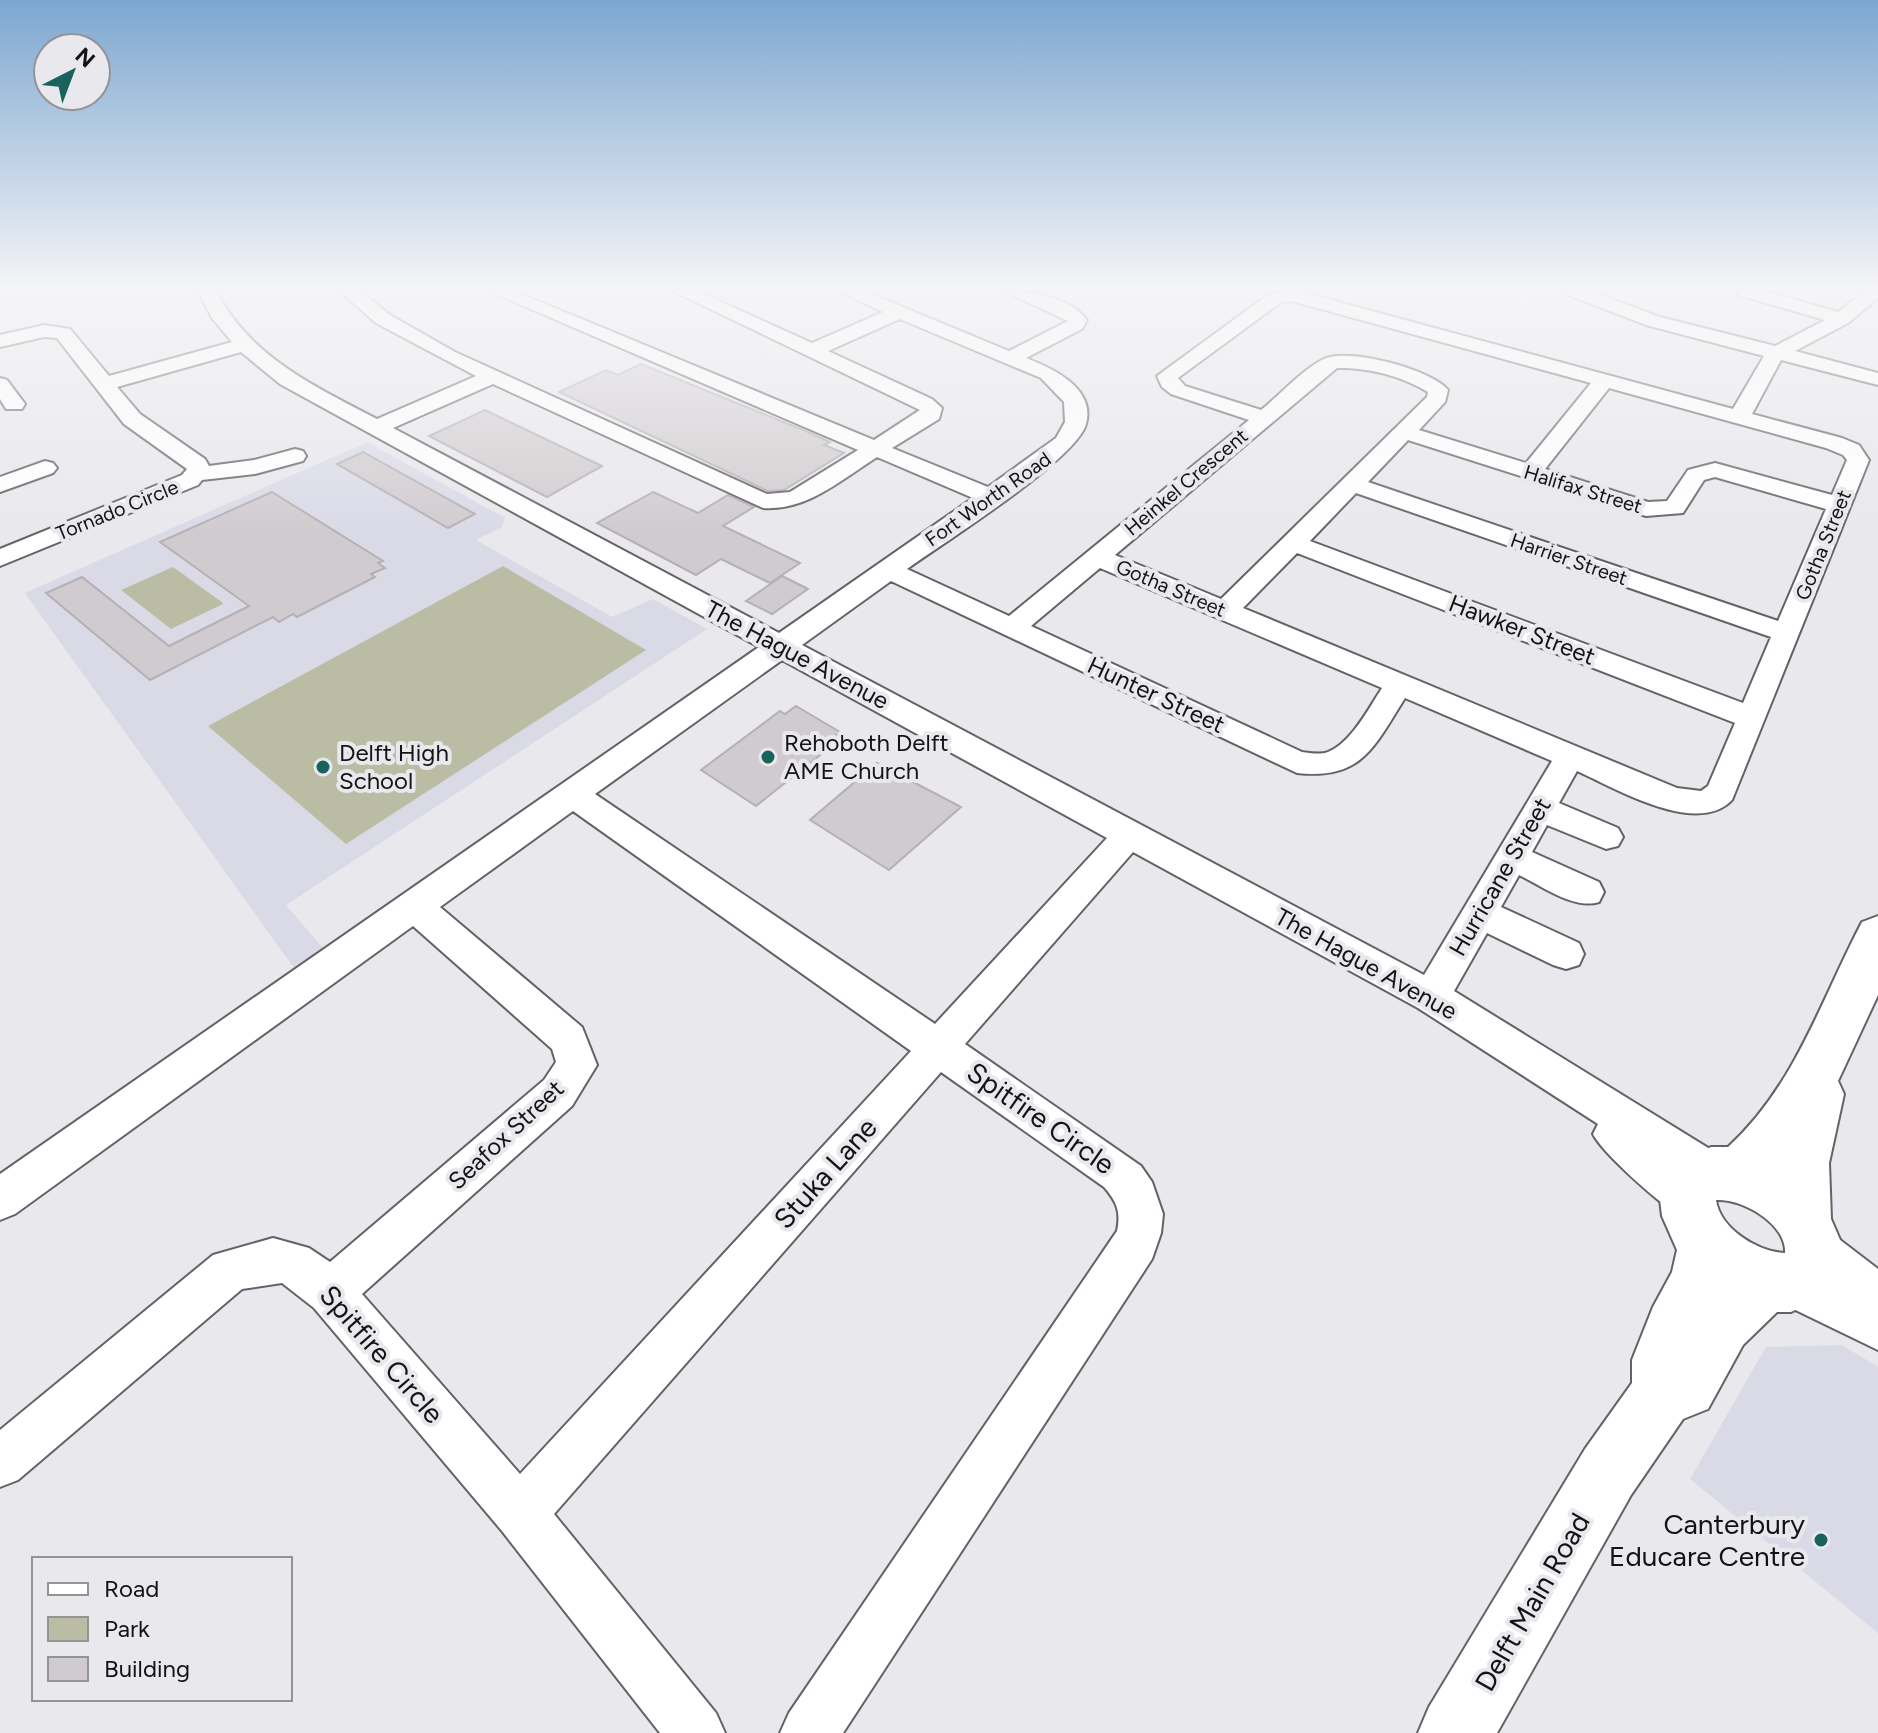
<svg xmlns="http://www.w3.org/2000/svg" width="1878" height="1733" font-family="Figtree,sans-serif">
  <rect width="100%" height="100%" fill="#e8e8ed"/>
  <path fill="#dadae7" d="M367,442l138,76 -3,9 -26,13 136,77 41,-18 54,30 -421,276 37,43 -29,20 -269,-375z
    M1842,1345l36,22v266l-188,-154 76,-132z"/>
  <path fill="#babda4" d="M503,566l143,84 -300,194 -138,-118z
    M173,567l50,36v1l-52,25 -50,-39z"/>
  <path fill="#d0cbce" stroke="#b5b0b3" stroke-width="2" d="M641,364l167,68 22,10 -6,3 20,8 -60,37 -16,1 -209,-99 47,-22 12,5z
    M485,410l52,25 65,31 -55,31 -118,-61z
    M363,452l112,62 -27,14 -111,-64z
    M272,492l111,69 -5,2 7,5 -14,6 4,3 -78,40 -4,-3 -14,8 -6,-5 -123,63 -104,-87 36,-16 87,69 80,-40 -89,-64z
    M653,492l45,21 30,-18 26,12 -31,19 77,37 -30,20 -49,-24 -25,16 -99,-52z
    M782,576l26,13 -36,25 -26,-13z
    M796,706l44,26 -12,9 6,3 -78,62 -55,-36 79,-59 5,3z
    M877,763l84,44 -72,63 -79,-50z"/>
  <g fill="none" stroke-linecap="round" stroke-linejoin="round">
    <g stroke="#636367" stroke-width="4">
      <path id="street" d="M198,291h18c34,66 98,95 161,128l99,-43 -100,-53 -36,-32h20l30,24 65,37 312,142 23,-2 68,-42 -369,-159h25l360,149 46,-30 -247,-119h24l115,52 71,-31 -44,-21h25l145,60 59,-30 -64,-30c27,0 66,6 83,29l-5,9 -56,29c26,10 70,30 60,66 -9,35 -143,119 -179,145l102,47 240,-196 -78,-26 -9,-7 -5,-11 112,-82 29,-3 435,118 31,-53 -118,-31 -78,-30 -3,-4h26l69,26 115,29 50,-26 -86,-25 -3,-4h29l73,21 27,-21h13v7l-30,25 -53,28 83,22v12l-97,-25 -29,54 90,24 17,7 10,15 -137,340c-35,37 -117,-12 -155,-29l-18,32 59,25 5,9 -5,9 -12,3 -59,-24 -15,27 67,30 5,10 -5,10c-25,8 -57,-16 -80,-27l-18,32 78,36 5,11 -5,11 -13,4 -13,-4 -66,-32 -33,58 272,168 6,14 -6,14 -19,5 4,8 -7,15 -15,6c-20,-8 -87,-68 -96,-87l5,-10 -180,-116 -285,-156 -168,192 176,122 11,16 11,32 -2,19 -9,26 -309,474h-63l9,-20 328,-482c4,-19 0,-29 -13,-44l-163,-115 -387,442 162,199 9,20h-65l-158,-202 -188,-223 -32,-25 -40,6 -224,191 -18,7v-57l213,-175 60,-17 36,10 21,14 214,-182 12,-18 -4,-13 -139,-123 -398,288 -15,6v-46l759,-527 -479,-263 -39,-32 -124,35 23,27 65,45 4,7 45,-6 41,-11 8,2 3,5 -3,5 -48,13 -53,6 -4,5 -198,81v-17l182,-74 5,-6 -63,-45 -67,-86 -13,-1 -44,10v-12l44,-10 26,4 39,47 123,-34 -20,-24zM1292,301l299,82 -65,80 -107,-33 26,-28 3,-12c-15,-20 -100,-43 -124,-31 -20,9 -45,37 -63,51l-76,-24 -7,-8 103,-76zM900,319l141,59 23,24 1,20 -9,16 -68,49 -96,-39 47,-29 3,-11 -10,-9 -104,-48zM1337,368c30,-1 65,8 91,24l-1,5 -206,202 -106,-44zM493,384l270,124c44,3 78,-28 114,-51l96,41 -194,135 -386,-205zM1609,388l217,60 17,7 4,5 -15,35 -117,-32 -27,7 -21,31 -19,1 -103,-33zM1408,440l238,76 37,-3 21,-33 11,-3 111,32 -48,112 -410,-139zM1356,493l415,144 -28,66 -433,-162zM1297,553l438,170 -27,63 -7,5 -24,-3 -434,-180zM1100,568l282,120c-13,20 -31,55 -54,64 -8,3 -18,1 -26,0l-271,-126zM891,581l406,192c65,7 77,-26 108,-75l147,63 -128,214 -622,-330zM782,660l325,178 -172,186 -340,-230zM573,811l338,240 -391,423 -158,-180 210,-188 25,-41 -15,-38 -142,-120z
        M0,378l7,2 18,24 -3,5h-16l-6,-10z
        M45,461l8,2 4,5 -4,5 -53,19v-15z
        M1815,1227l16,6 47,36v81l-105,-51 -7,-16 7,-16 16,-7 10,4 -6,-15 6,-16z"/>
    </g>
    <g stroke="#636367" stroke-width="4">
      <path id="secondary" d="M1878,916v79l-40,86 6,13 -15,69 2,56 13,30 -13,44 -40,19h-14l-34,33 -35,64 -25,10 -52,76 -134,238h-79l11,-26 156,-258 47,-66v-23l21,-53 19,-35 5,-22 -15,-34 -2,-17 15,-35 36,-17h17c67,-61 93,-147 134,-225zM1716,1200c26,-2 71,24 69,53 -27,-1 -65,-24 -69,-53z"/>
    </g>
    <use href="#street" fill="#fff" fill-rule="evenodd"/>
    <use href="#secondary" fill="#fff" fill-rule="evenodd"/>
  </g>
  <linearGradient id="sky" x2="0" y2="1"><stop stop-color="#7da7d0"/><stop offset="0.54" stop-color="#f5f5f7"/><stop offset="1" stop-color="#f5f5f7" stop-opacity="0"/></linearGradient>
  <rect width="1878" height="534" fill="url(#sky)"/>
  <g fill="#18635b" stroke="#e8e8ed" stroke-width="3">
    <circle cx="768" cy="757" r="8"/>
    <circle cx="323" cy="767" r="8"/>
    <circle cx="1821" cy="1540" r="8"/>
  </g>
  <g text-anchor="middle" stroke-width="8" stroke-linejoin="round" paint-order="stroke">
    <g font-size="20" fill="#131314" stroke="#e8e8ed">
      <text transform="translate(1186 482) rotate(-40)" y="7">Heinkel Crescent</text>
      <text transform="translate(1583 489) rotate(17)" y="7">Halifax Street</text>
      <text transform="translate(988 499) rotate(-35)" y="7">Fort Worth Road</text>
      <text transform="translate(117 510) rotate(-22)" y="7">Tornado Circle</text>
      <text transform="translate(1823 545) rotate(-68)" y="7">Gotha Street</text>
      <text transform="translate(1569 559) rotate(19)" y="7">Harrier Street</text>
      <text transform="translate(1171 588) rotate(23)" y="7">Gotha Street</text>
    </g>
    <g font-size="24" fill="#131314" stroke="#e8e8ed">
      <text transform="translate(1522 630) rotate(21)" y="8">Hawker Street</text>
      <text transform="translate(797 655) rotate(28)" y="8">The Hague Avenue</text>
      <text transform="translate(1156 695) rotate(25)" y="8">Hunter Street</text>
      <text transform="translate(1500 877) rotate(-60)" y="8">Hurricane Street</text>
      <text transform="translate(1366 964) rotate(29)" y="8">The Hague Avenue</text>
      <text transform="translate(506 1135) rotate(-43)" y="8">Seafox Street</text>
    </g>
    <g font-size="24" fill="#131314" stroke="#e8e8ed" text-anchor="start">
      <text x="784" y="751">Rehoboth Delft<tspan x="784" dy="28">AME Church</tspan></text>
      <text x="339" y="761">Delft High<tspan x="339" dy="28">School</tspan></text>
    </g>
    <g font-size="28" fill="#131314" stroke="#e8e8ed">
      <text transform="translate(1041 1118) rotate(35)" y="10">Spitfire Circle</text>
      <text transform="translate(825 1173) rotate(-48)" y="10">Stuka Lane</text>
      <text transform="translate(382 1354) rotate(49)" y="10">Spitfire Circle</text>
      <text transform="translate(1532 1602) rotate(-60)" y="10">Delft Main Road</text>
    </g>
    <g font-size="28" fill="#131314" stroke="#e8e8ed" text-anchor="end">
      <text x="1805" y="1534">Canterbury<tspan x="1805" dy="32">Educare Centre</tspan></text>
    </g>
  </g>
  <rect x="32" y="1557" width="260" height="144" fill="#e8e8ed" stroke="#939396" stroke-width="2"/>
  <rect x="48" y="1583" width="40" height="12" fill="#ffffff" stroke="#939396" stroke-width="2"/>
  <text x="104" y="1597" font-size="24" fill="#131314">Road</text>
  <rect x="48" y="1617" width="40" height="24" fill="#babda4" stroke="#939396" stroke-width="2"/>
  <text x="104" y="1637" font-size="24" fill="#131314">Park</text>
  <rect x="48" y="1657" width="40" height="24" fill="#d0cbce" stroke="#939396" stroke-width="2"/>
  <text x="104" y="1677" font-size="24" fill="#131314">Building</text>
  <g transform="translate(72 72) rotate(42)"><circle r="38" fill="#e8e8ed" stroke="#939396" stroke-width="2"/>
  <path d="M0-6L14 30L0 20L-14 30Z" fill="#18635b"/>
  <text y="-12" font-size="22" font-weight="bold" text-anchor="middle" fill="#131314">N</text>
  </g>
</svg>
